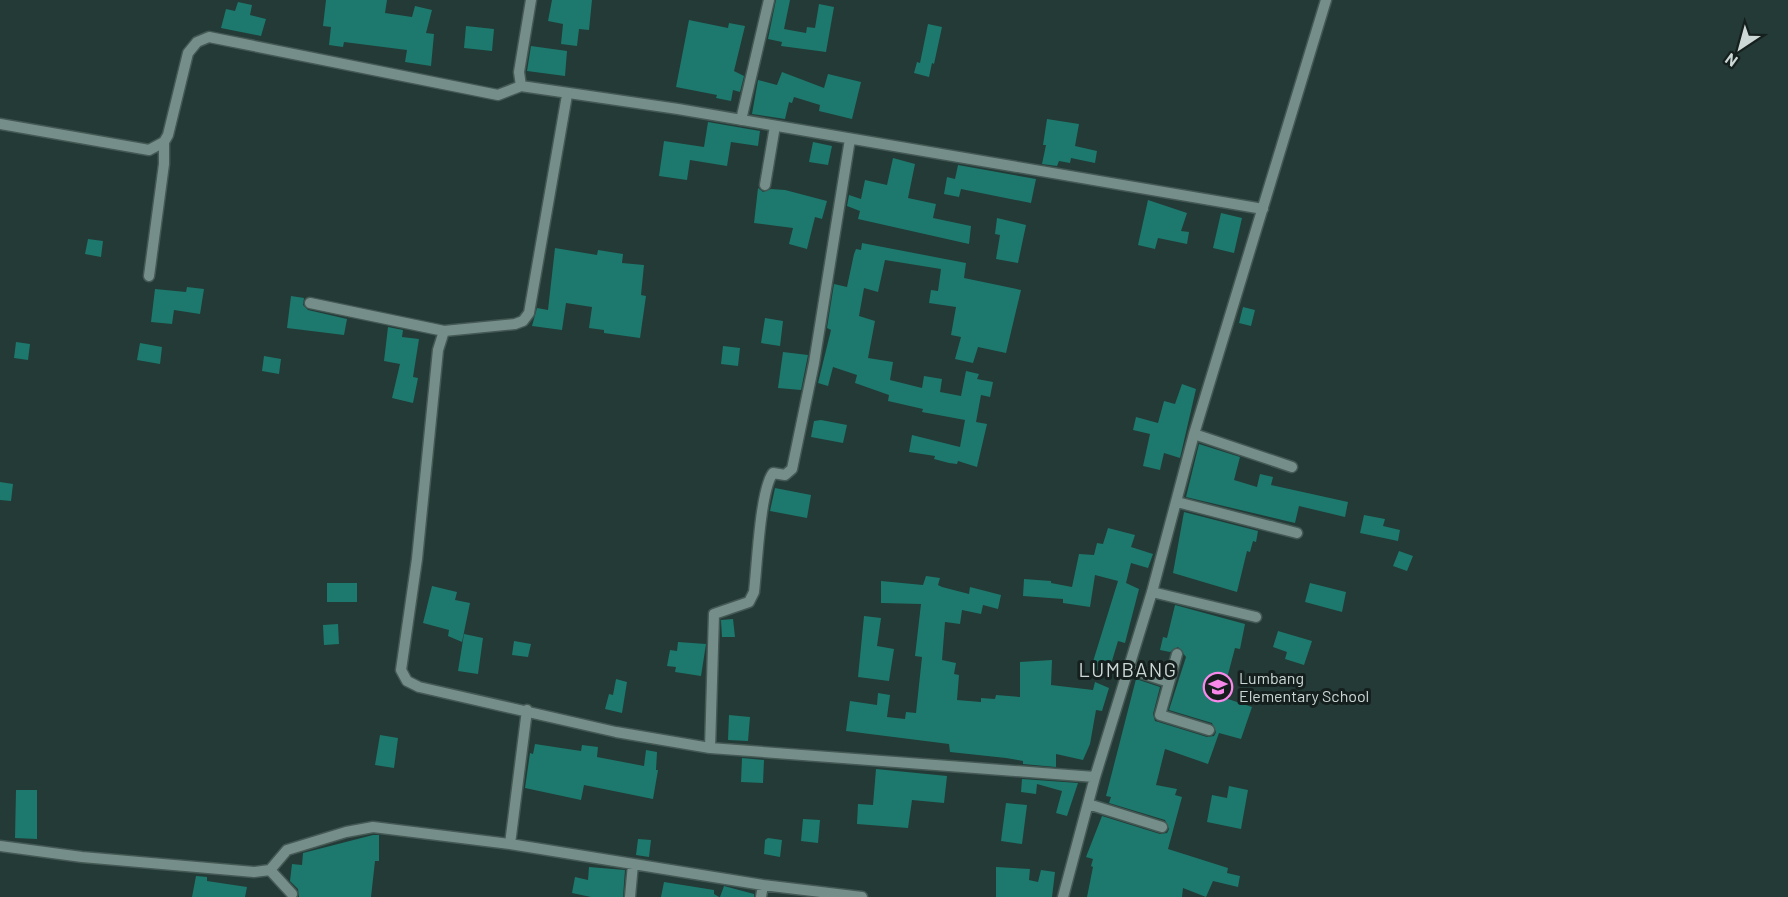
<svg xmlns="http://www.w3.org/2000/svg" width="1788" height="897" font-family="Barlow,sans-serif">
  <rect width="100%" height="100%" fill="#233a36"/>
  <path fill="#1d796d" d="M326,0h61l-2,13 27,4 3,-11 17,4 -6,23 8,1 -3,32 -26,-4 2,-12 -63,-8 -1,5 -14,-2 2,-18 -8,-1z
    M552,0h40l-3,30 -10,-1 -2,17 -16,-2 2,-20 -15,-3z
    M776,0h14l-6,29 22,4 1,-6 8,1 4,-24 15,3 -8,45 -45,-6 1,-4 -14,-3z
    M238,2l14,3 -2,10 16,4 -5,17 -40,-8 5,-19 9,2z
    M689,20l39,8 1,-5 16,3 -11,45 10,5 -4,16 -7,-2 -2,11 -15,-3 1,-3 -41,-8z
    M928,24l14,3 -8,37 -2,-1 -3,14 -15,-4 3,-11 3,1z
    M466,26l28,3 -2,22 -28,-3z
    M531,46l36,5 -2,25 -38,-5z
    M782,72l42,16 4,-14 33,8 -9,37 -33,-8 1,-6 -26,-8 -2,6 -3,-1 -4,17 -33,-5 6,-34 19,5z
    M1047,119l32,5 -4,22 22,5 -2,12 -24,-5 -1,5 -11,-2 -2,5 -15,-2 4,-19h-3z
    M708,122l52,9 -2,15 -27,-4 -4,24 -37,-6 -3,20 -28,-4 5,-35 40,6z
    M813,142l19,4 -4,19 -19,-3z
    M893,158l22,6 -7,34 28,6 -3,14 38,8 -2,18 -111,-25 2,-8 -13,-5 2,-11 12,4 4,-19 22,5z
    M958,165l78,14 -5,24 -70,-14 -2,8 -15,-3 3,-17 8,2z
    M758,188l5,4 8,-3 14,1 42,11 -5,18 -7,-2 -8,32 -18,-5 4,-16 -39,-5z
    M1148,200l39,13 -6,18 8,1 -2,12 -29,-6 -3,11 -17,-4z
    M1221,213l21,5 -8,35 -21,-5z
    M997,218l29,7 -8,38 -22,-4 4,-24 -5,-1z
    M88,239l15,2 -2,16 -16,-3z
    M862,243l104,20 -2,15 57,12 -15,63 -28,-6 -5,16 -18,-4 6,-22 -10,-2 5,-28 -27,-4 2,-13 7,1 3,-22 -56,-9 -7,32 -14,-4 -5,28 16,5 -7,37 25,4 -3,18 32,8 2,-12 18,3 -2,13 21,4 5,-25 13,3 -2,5 16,3 -3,15 -9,-2 -5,27 11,2 -10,43 -19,-6 -1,3 -8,-1 -15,-4 1,-3 -26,-4 3,-17 48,12 5,-27 -43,-8 1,-3 -35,-8 1,-6 -34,-12 2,-8 -24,-8 -5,19 -10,-3 13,-53 -4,-2 7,-44 13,3 7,-33 2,-5 5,1z
    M555,248l42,7 1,-5 25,4 -1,9 22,2 -3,30 5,1 -6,42 -36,-5v-3l-15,-2 3,-21 -26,-4 -4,27 -30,-4 5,-18 11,2z
    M187,287l17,2 -4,25 -26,-4 -2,14 -21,-2 4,-33 31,3z
    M291,296l13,2 -1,7 5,5 39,9 -3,16 -57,-7z
    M1243,307l12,3 -4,16 -12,-3z
    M765,318l18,3 -3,25 -19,-3z
    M388,327l15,3 -1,7 17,2 -6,38 5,1 -5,25 -21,-5 8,-34 -16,-3z
    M16,342l14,2 -2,16 -14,-2z
    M140,343l22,4 -2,17 -23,-4z
    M723,346l17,2 -2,18 -17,-2z
    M783,352l25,3 -7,35 -23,-2z
    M264,356l17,3 -2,15 -17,-3z
    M1182,384l14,5 -16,69 -16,-5 -4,17 -17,-4 7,-32 -17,-4 3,-13 22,6 6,-22 11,3z
    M821,420l26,5 -4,18 -32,-6 3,-16z
    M1199,444l41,13 -6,23 23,7 3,-13 13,3 -2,8 77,17 -3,15 -46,-11 -4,17 -109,-26z
    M0,482l13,2 -2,17 -11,-1z
    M775,488l36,7 -4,23 -37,-7z
    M1184,512l74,19 -2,11 -3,-1 -3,11 -3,-1 -10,41 -64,-19z
    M1364,515l21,4 -2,7 17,4 -2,11 -38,-8z
    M1108,528l27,7 -4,12 22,7 -5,14 -17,-5 -5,20 13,6 -14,54 -7,-2 -10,33 -17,-6 27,-87 -23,-6 -5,32 -27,-4v-4l-40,-3 1,-17 27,2v2l21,4 7,-33 15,1 3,-12 6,1z
    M1399,551l14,5 -6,15 -14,-5z
    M926,576l14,2 -2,7 4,2 27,7 1,-7 31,8 -3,14 -15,-4 -2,9 -19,-4 -2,14 -15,-2 -3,38 14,3 -2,11 5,1 -2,25 24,2v-4l14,1 1,-4 24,2v-35l32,-2 -1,25 42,5 2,-8 14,6 -7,23 -6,-1 -6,34 -7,16 -27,-6v13l-33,-3v-3l-17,-3 -56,-6 -1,-8 -103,-13 4,-30 27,4 1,-12 12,2 -3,22 18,2 1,-7 10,1 6,-56 -7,-1 6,-52 -40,-1v-22l42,4z
    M327,583h30v19h-30z
    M1310,583l36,9 -4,20 -37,-10z
    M432,586l25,6 -2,8 15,3 -8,39 -14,-6 1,-6 -26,-7z
    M1175,605l70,19 -5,25 -5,-1 -13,49 30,10 -11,32 -22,-6 -11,31 -43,-15 -9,36 21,4 -2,6 7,2 -14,52 60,19 -1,5 13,3 -2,11 -25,-6 -7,16 -23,-9 -1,9h-95l6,-30 -2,-1 2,-7 -7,-2 16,-41 58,18 7,-1 2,-4 -4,-9 -56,-17 2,-6 -5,-1 30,-117 24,8 -7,27 2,7 52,16 7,-1 2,-4 -4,-9 -43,-13 17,-53 -8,-10 -8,5 -10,-2 3,-13 4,1z
    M864,616l17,2 -4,28 17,3 -5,32 -31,-4z
    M733,619l2,18h-13l-1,-17z
    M338,624l1,20 -15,1 -1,-20z
    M1278,631l34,10 -8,24 -19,-6 2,-7 -14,-5z
    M464,634l19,4 -5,36 -20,-3z
    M514,641l17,3 -3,13 -16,-2z
    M678,642l28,2 -5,32 -26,-4 1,-5 -9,-1 3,-16 7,1z
    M616,679l11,3 -5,31 -17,-4 4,-15 4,1z
    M729,715l21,2 -2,24 -20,-1z
    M380,735l18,3 -4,30 -19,-3z
    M535,744l46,7 1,-6 16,2 -1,10 47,9 2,-16 11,2 -1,18h2l-5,29 -69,-14 -3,15 -56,-12 5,-35 3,1z
    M742,758l22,2 -1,23 -22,-1z
    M876,769l71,7 -3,27 -32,-3 -4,28 -51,-4 1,-20 15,1z
    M1022,779l56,4 -11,33 -11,-3 6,-22 -25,-7 -1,10 -15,-2z
    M1229,786l19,4 -7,39 -34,-7 5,-27 15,3z
    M16,790h21v49l-22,-1z
    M1006,803l21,2 -5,39 -21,-3z
    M803,819l17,1 -2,23 -17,-2z
    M373,835h6v26h-4l-4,36h-72l-1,-8 -8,-8 2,-17 10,1 1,-12z
    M768,838l14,2 -2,17 -16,-3 1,-14z
    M638,839l13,1 -2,17 -13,-2z
    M589,867l36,3 -2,27h-32l-19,-4 3,-16 13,3z
    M996,867l34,2 -1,11 9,2 3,-12 14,2 -3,25h-56z
    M196,876l11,1v4l40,6 -2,10h-53z
    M664,882l50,8v4l5,3h-58z
    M724,886l30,8v3h-34z"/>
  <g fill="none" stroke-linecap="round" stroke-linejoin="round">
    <g stroke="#445854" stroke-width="13">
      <path id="minor" d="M531,0l-12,72 2,14 157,23 585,100
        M567,95l-38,218 -6,8 -8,3 -71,7 -6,19 -21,209 -16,111 6,11 12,6 197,45 94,16 385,29
        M741,120l28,-120
        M0,124l149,26 15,-8 4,-7 20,-82 9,-11 12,-5 289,58 23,-9
        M765,185l10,-59
        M149,276l15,-112v-22
        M310,303l134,28
        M1194,434l98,33
        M1177,502l120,31
        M1152,592l104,25
        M1177,654l-17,61 49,15
        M1129,669l40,13
        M710,748l4,-134 35,-12 5,-10c3,-25 6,-102 19,-119l12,2 7,-6 22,-106 36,-224
        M1088,804l74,23
        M510,844l17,-134
        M0,846l82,11 172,15 16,-2 17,-20 59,-18 27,-5 137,17 253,41 99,12
        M270,870l22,24
        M630,897l3,-33
        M761,897l2,-12
        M1063,897l32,-120 57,-185 42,-158 132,-434"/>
    </g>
    <use href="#minor" stroke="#758e89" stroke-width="10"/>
  </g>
  <defs>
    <g id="school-ring" transform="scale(1.5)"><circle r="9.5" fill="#151f1d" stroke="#f888ea" stroke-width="1.5"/><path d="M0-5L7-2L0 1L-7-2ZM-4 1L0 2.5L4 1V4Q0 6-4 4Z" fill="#f888ea"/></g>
  </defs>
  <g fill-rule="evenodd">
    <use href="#school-ring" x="1218" y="687"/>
  </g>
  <g text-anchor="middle" stroke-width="6" stroke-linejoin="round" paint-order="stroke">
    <g font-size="16" fill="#cbd8d5" stroke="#151f1d" text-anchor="start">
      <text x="1239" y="684">Lumbang<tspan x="1239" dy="18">Elementary School</tspan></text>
    </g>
    <g font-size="20" letter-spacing="1.5" fill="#cbd8d5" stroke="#151f1d">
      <text x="1128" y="677">LUMBANG</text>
    </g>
  </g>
  <g transform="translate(1740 48) rotate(216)" stroke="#151f1d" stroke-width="4.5" paint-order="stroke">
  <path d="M0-4.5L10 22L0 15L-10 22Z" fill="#cbd8d5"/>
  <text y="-9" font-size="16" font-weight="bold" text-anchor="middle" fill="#cbd8d5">N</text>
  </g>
</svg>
